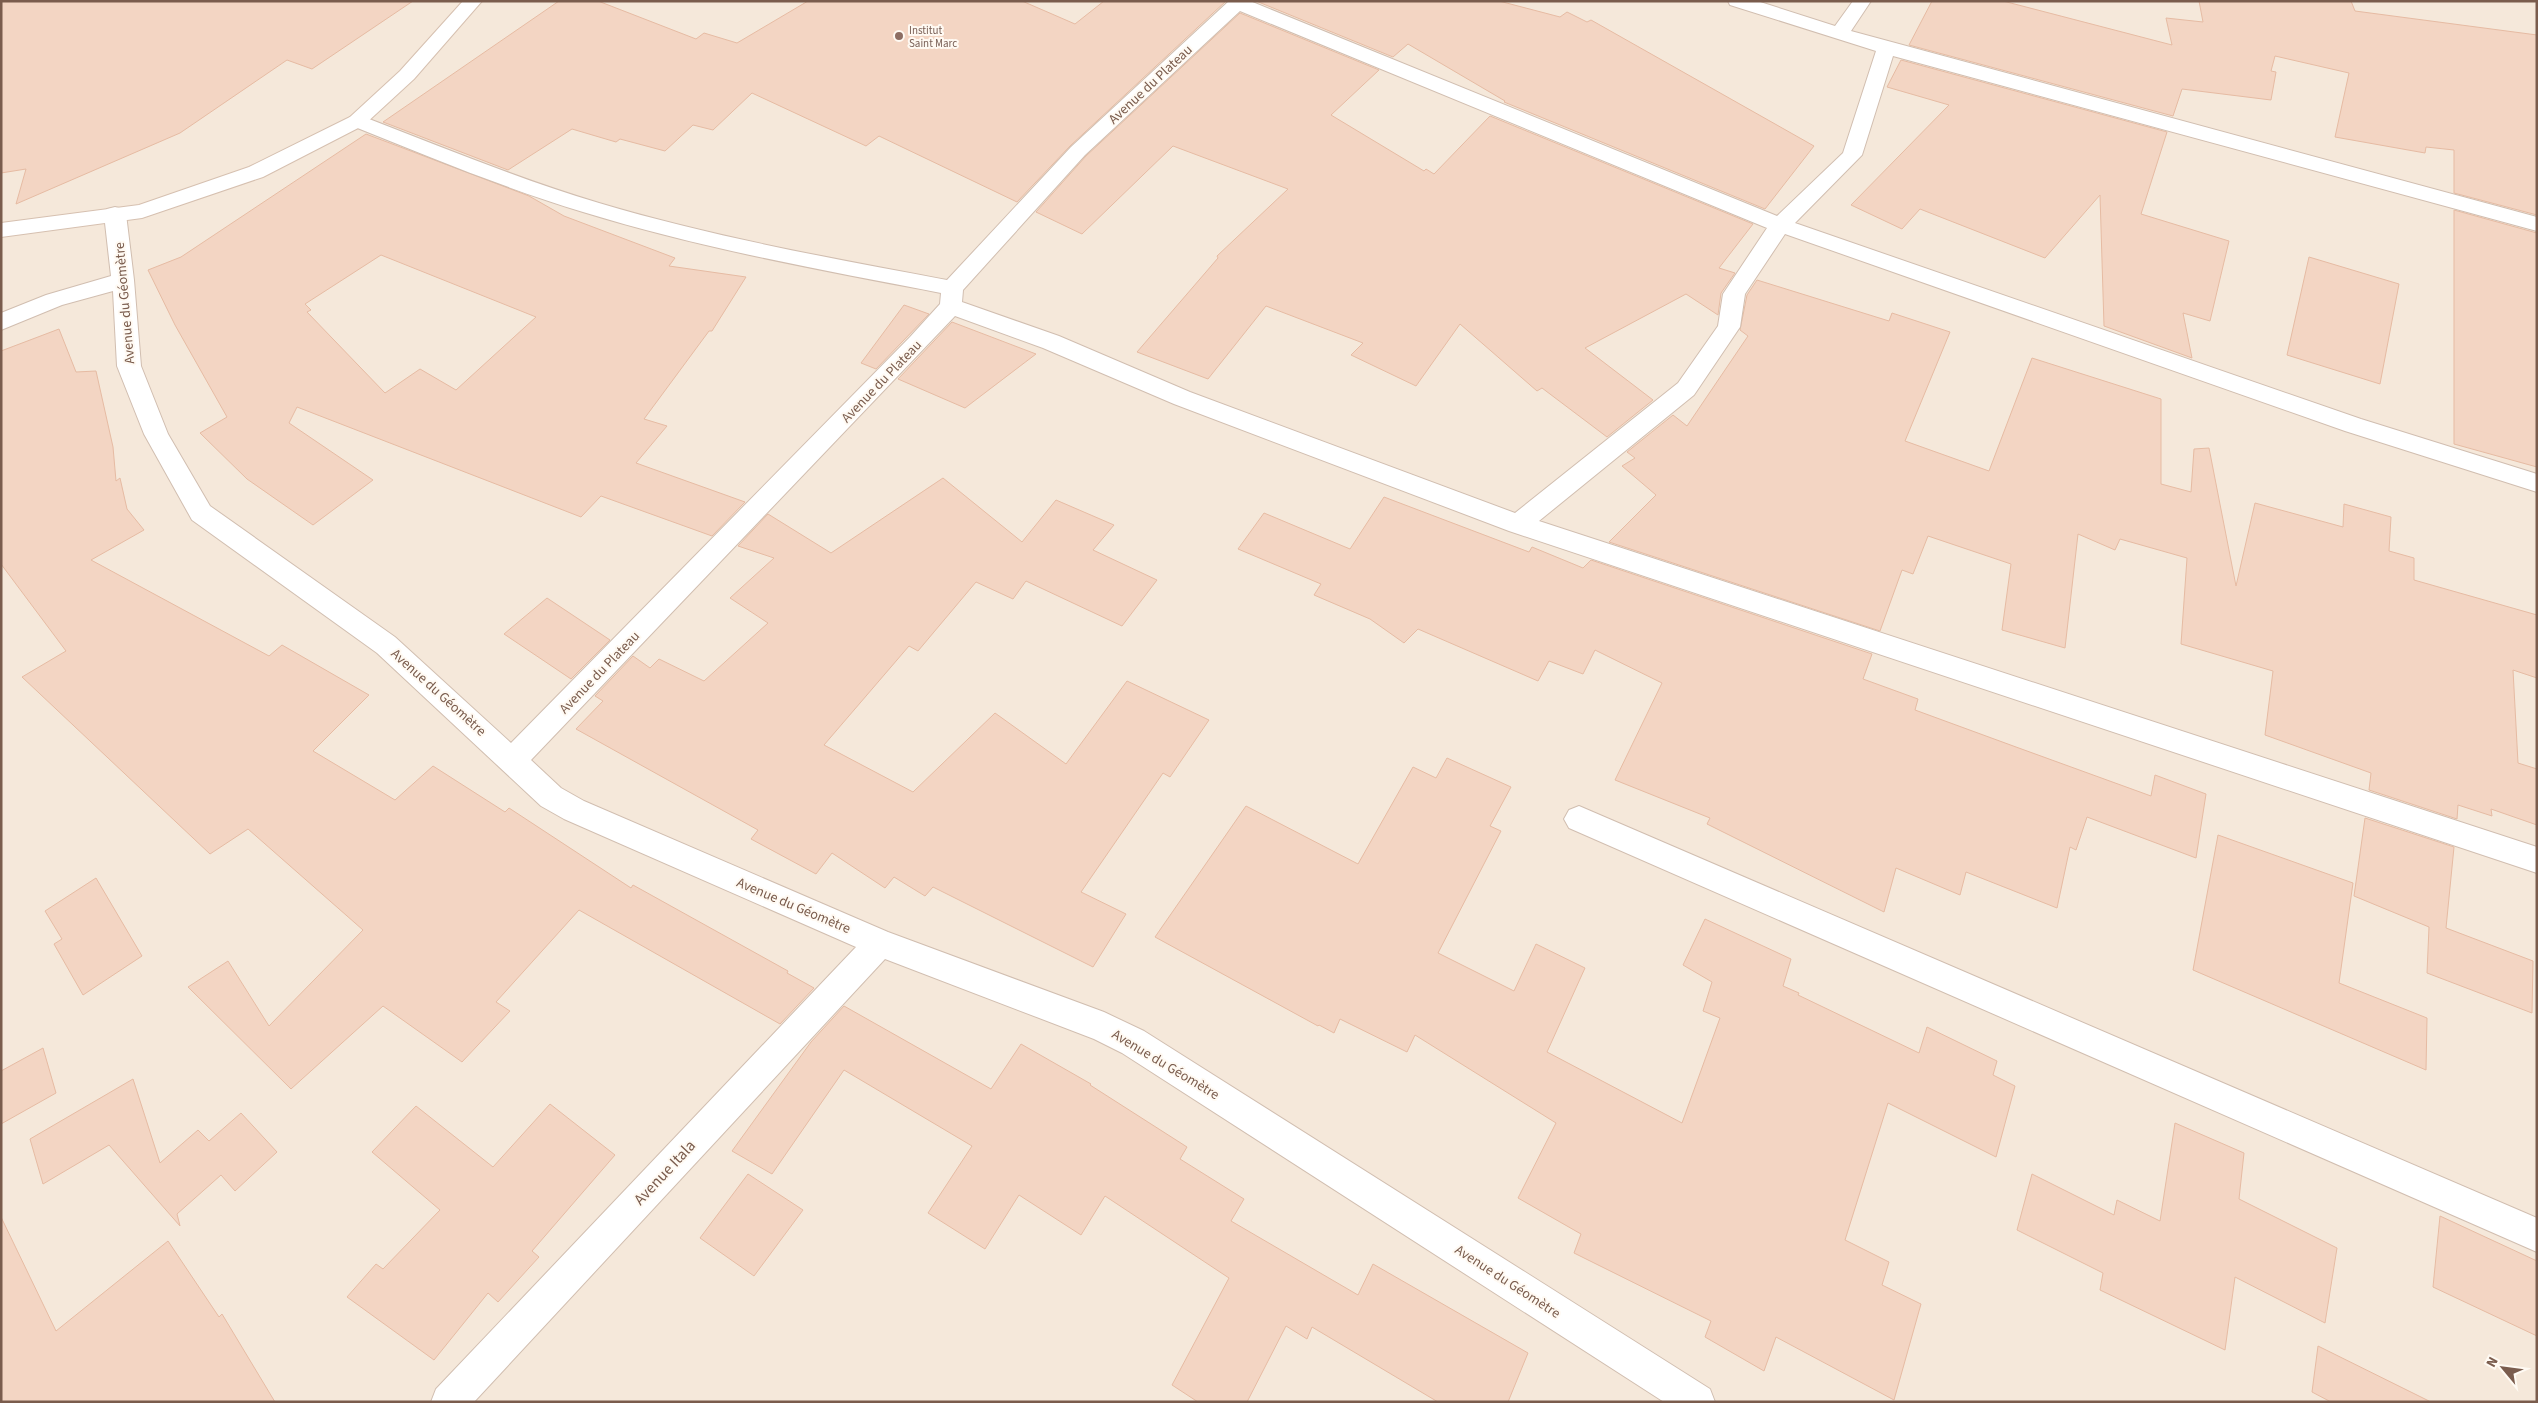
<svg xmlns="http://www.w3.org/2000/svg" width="2538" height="1403" font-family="'Source Sans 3',sans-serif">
  <rect width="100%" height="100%" fill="#fdf6ec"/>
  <path fill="#f5e8da" d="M1,1h2536v1401h-2536z"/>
  <path fill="#f3d5c3" stroke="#e6bba3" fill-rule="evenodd" d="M1,1h412l-101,68 -25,-9 -107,73 -164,71 10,-35 -25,4z
    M559,1h39l98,38 8,-6 33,10 71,-42h214l53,23 29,-23h122l-156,145 -53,56 -138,-66 -13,10 -114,-53 -39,37 -20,-5 -28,26 -45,-12 -4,3 -44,-13 -64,41 -125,-48z
    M1256,1h243l61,16 7,-5 20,10 4,-2 223,126 -49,63 -261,-107 1,-1 -97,-57 -15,13z
    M1932,1h71l169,44 -6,-27 37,4 -4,-21h152l4,10 182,24v180l-83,-22v-43l-28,-3 -1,6 -90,-16 14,-64 -74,-17 -4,15 5,1 -5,28 -89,-11 -9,27 -264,-71z
    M1240,13l139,57 -48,45 93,56 2,-2 8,5 56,-58 263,108 -34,44 16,5 -14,20 -3,22 -32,-21 -101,54 68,52 -46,37 -65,-49 -5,3 -77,-67 -44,62 -65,-31 12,-12 -97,-37 -58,73 -71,-27 81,-94 -1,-2 71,-67 -115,-43 -91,88 -46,-22 50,-56z
    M1901,60l266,72 -26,82 88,27 -19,80 -27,-8 9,45 -88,-32 -4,-131 -55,63 -125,-49 -18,20 -51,-24 98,-100 -62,-18z
    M366,134l163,62 35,20 111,42 -6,8 77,11 -34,54h-3l-65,88 23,7 -31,37 109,39 -33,34 -111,-40 -20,21 -284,-110 -8,16 84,57 -60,45 -66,-46 -47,-46 27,-16 -52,-92 -27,-55 33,-13zM381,255l155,62 -80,73 -36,-21 -35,24 -78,-81 4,-2 -6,-6z
    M2454,210l83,23v234l-83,-23z
    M2309,257l90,27 -19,100 -93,-29z
    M1757,280l132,41 3,-8 58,19 -45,109 84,30 43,-113 129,41v85l30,8 3,-43 15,-1 27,138 19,-83 88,24 1,-23 47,13 -2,34 25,7v22l123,35v63l-24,-8 5,93 19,6v56l-46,-16 1,7 -34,-11 -1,14 -88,-29 2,-17 -106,-38 8,-64 -92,-27 6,-86 -67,-19 -5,11 -37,-16 -13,114 -63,-18 9,-66 -83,-28 -15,38 -11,-4 -22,61 -271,-89 47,-47 -34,-29 13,-8 -8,-6 46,-37 14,11 61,-90 -8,-6 7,-35z
    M904,305l25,9 -53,55 -15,-6z
    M952,322l84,32 -71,54 -67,-29z
    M59,329l17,43 20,-1 17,76 3,34 4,-3 7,31 17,21 -53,30 178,96 13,-11 87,50 -56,56 82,49 38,-34 72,46 4,-4 122,80 2,-3 155,86 -1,2 27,15 -34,36 -201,-114 -83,92 14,9 -48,51 -79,-56 -92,83 -103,-102 40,-26 41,65 94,-96 -115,-101 -38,25 -188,-177 44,-26 -65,-87v-213z
    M943,478l79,64 34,-42 58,25 -21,25 64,30 -35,46 -96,-45 -13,18 -37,-17 -58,69 -9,-5 -85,99 89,47 82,-79 71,51 61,-83 82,39 -39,57 -7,-4 -82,119 45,22 -33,53 -160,-80 -8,9 -31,-19 -9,11 -53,-35 -16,21 -65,-35 7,-9 -182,-101 27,-28 -8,-5 38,-40 17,12 9,-9 45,22 64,-58 -38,-25 44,-40 -36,-12 30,-32 63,39z
    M1384,497l145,55 3,-5 51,21 8,-8 281,94 -9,25 55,20 -3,11 101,37 135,49 4,-21 51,19 -10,64 -109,-41 -11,33 -6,-3 -13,61 -91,-36 -6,23 -64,-27 -12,44 -177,-88 3,-6 -95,-38 47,-97 -67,-33 -12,24 -34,-13 -11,20 -120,-52 -14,14 -34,-24 -56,-24 7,-11 -83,-35 26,-36 86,36z
    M547,598l63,42 -39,39 -67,-45z
    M1447,758l64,29 -21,39 11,5 -63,122 76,38 22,-47 49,24 -38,84 135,71 38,-105 -17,-7 9,-29 -29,-17 22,-46 86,40 -8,27 16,7 -1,2 121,58 8,-26 70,34 -4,14 22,11 -19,71 -108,-54 -43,137 44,22 -7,23 39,19 -27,96 -118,-63 -12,34 -59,-34 6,-16 -137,-68 7,-19 -63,-36 38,-75 -141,-88 -8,17 -67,-33 -6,14 -15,-8 -1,1 -163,-89 91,-131 112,58 55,-97 23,11z
    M2365,818l89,29 -8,81 87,33 -1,52 -105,-40 2,-46 -75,-31z
    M2218,835l135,48 -14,100 88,35 -1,52 -233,-100z
    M96,878l46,78 -59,39 -29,-51 8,-5 -17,-28z
    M844,1006l147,83 30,-45 70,40 -1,1 97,62 -7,12 64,40 -13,22 127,74 15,-31 155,89 -20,49h-70l-126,-75 -5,12 -21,-13 -39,76h-49l-26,-17 57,-107 -124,-82 -24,39 -62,-40 -34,54 -57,-36 44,-67 -128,-76 -72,104 -40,-23 79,-109z
    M43,1048l13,45 -55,31v-53z
    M133,1079l27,84 38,-33 11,11 32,-28 36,39 -42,39 -14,-16 -44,39 3,12 -71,-81 -66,39 -13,-45z
    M550,1104l65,51 -83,96 7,6 -41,45 -10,-9 -54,67 -87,-63 29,-33 7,5 57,-59 -68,-58 44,-46 77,61z
    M2175,1123l69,30 -5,46 98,49 -12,75 -90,-46 -10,73 -125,-60 3,-17 -86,-43 15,-56 82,41 3,-15 43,21z
    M748,1174l55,36 -49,66 -54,-38z
    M2440,1216l97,45v75l-104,-49z
    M1,1217l55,114 112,-90 51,76 3,-3 53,88h-274z
    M2318,1346l113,56h-100l-19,-10z"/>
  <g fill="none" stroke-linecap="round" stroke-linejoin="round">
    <g stroke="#d1beb0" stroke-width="2">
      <path id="street" d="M1229,1h21l527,215 66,-63 33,-102 -146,-46 -2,-4h29l78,25 18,-25h18l-20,30 686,186v14l-644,-175 -31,99 -67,68 566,196 176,55v18l-192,-61 -560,-197 -40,60 -5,33 -46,68 -155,126 998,326v26l-1028,-342 -335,-127 -131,-56 -88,-32 -424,444 30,28 23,13 304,131 216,80 40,19 566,358 5,13h-51l-542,-349 -28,-14 -209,-80 -411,443h-43l5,-13 420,-442 -292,-128 -23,-13 -164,-153 -185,-133 -48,-86 -27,-68 -4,-75 -51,14 -61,25v-17l45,-18 65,-19 -7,-62 3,-5 8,-2 8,2 3,5 8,66 7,86 27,68 42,72 185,131 116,106 399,-406 30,-33 1,-11c-120,-23 -241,-45 -358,-81 -79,-24 -156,-56 -233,-87l-3,-4 3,-4 7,-2 7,2c78,30 155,62 235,86 114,34 231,55 348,77l124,-133zM1240,11l527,217 -44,66 -5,32 -40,57 -163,130 -325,-121 -131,-56 -97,-34 1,-12 122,-135z
        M1579,806l958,412v34l-968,-424 -5,-9 5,-9z"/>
    </g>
    <g stroke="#d6c0b0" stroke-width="2">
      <path id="secondary" d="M463,1h19l-68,78 -50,46 -101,52 -121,41 -141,19v-14l138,-18 110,-38 101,-50 50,-46z"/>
    </g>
    <use href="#street" fill="#fff" fill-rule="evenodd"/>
    <use href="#secondary" fill="#fff" fill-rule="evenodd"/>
  </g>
  <circle fill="#8d6e63" stroke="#fffaf3" stroke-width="2" cx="899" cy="36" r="5"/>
  <g text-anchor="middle" stroke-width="4" stroke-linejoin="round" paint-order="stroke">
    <g font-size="11" fill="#785e54" stroke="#fffaf3" text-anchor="start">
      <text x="909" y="34">Institut<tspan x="909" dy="13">Saint Marc</tspan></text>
    </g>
    <g font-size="14" fill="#7a5c4d" stroke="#fffaf3">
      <text transform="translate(1150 84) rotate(-43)" y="5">Avenue du Plateau</text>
      <text transform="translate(124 303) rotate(-95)" y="5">Avenue du Géomètre</text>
      <text transform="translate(881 381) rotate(-46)" y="5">Avenue du Plateau</text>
      <text transform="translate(599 672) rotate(-46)" y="5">Avenue du Plateau</text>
      <text transform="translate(439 692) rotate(42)" y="5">Avenue du Géomètre</text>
      <text transform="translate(794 905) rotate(23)" y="5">Avenue du Géomètre</text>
      <text transform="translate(1166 1064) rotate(31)" y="5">Avenue du Géomètre</text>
      <text transform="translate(1508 1281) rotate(33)" y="5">Avenue du Géomètre</text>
    </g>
    <g font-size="16" fill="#7a5c4d" stroke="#fffaf3">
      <text transform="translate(664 1172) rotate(-47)" y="6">Avenue Itala</text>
    </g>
  </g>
  <rect width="2538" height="1403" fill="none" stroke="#7a5c4d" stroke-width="5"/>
  <g transform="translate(2503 1368) rotate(299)" stroke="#fffaf3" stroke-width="4" paint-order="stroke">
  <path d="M0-4L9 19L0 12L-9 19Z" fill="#7a5c4d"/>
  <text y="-8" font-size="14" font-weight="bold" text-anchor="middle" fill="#7a5c4d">N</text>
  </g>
</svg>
